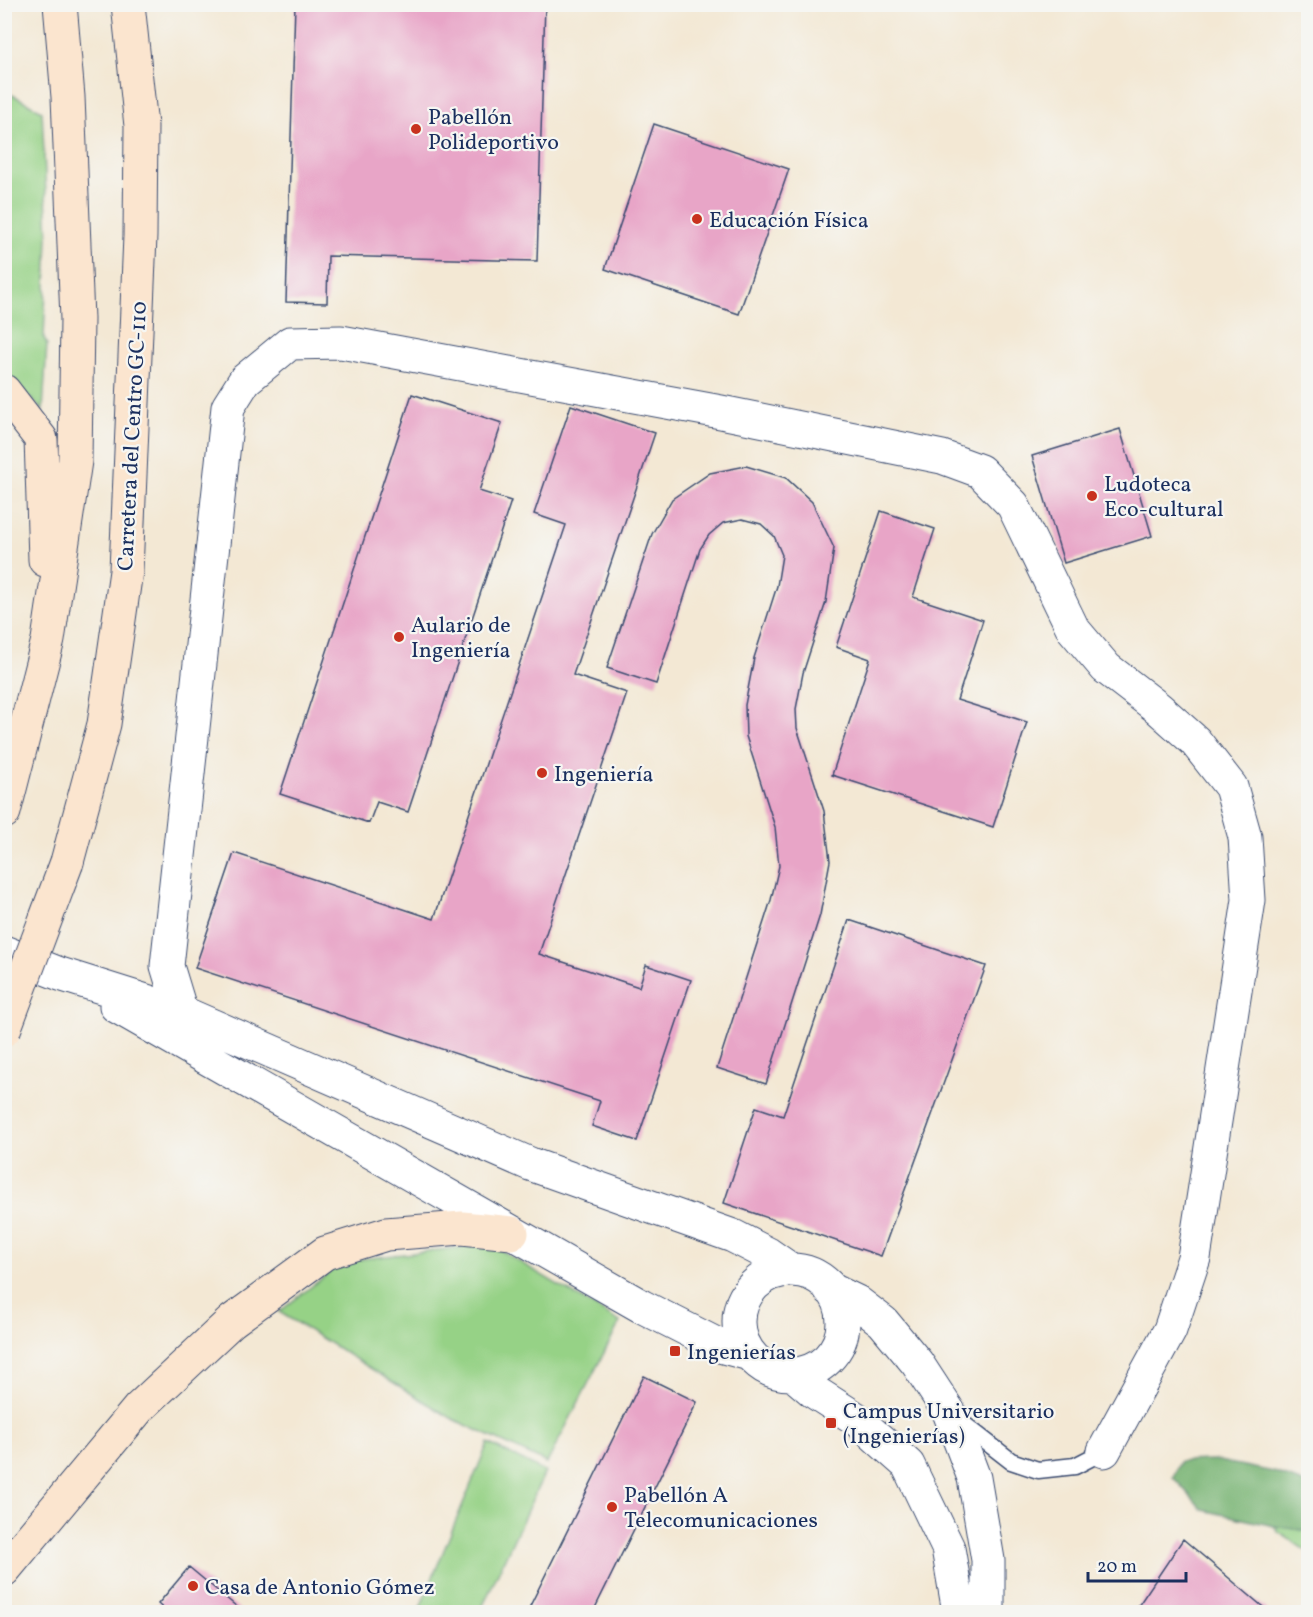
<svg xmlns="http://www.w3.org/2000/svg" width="1313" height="1617" font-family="Vollkorn,serif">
  <rect width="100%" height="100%" fill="#f6f6f2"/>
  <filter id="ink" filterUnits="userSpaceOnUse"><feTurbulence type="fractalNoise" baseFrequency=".0167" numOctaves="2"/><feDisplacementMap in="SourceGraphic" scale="12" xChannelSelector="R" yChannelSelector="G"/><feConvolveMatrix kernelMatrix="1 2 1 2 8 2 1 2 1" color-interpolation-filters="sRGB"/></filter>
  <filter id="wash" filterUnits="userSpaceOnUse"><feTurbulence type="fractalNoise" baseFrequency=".008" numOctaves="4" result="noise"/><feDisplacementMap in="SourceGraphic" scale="24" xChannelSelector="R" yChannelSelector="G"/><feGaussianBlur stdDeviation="1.35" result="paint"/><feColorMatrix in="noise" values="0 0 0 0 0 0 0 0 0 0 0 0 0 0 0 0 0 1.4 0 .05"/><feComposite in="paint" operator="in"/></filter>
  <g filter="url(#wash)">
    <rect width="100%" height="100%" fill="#f3e8d4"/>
    <path fill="#96d286" stroke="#588072" stroke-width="1.5" d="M5,93l10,3 27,15 6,126 -4,101 3,6 -4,66 -38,-35z
      M490,1244l130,78 -73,141 -96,-45 -172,-106 65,-51z
      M488,1443l57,29 -65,140h-59l-1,-4z
      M1274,1526l34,5v21l-31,-21z"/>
    <path fill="#78b473" stroke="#4a7268" stroke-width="1.5" d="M1214,1460l60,12 34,13v46l-34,-5 -71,-16 -30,-33 7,-16z"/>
    <g id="blocks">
      <path fill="#e8a5c7" d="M295,4h250l-8,257 -209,-5 -1,47 -41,-1z
        M654,124l135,45 -50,145 -134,-45z
        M412,394l90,29 -23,68 32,10 -103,311 -31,-10 -8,21 -89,-29z
        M571,405l84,28 -82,242 54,18 -88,261 100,33 7,-22 45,15 -54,161 -45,-15 8,-25 -405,-133 39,-115 200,66 132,-394 -32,-11z
        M1120,429l32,107 -88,27 -32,-107z
        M746,466l40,12 26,24 22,46 -8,54 -23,71 -7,36 1,19 27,83 6,50 -10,54 -54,169 -49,-16 54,-168 8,-34 -4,-39 -29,-91 -1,-31 9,-47 23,-72 5,-31 -8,-19 -13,-12 -19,-5 -19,4 -14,12 -9,14 -44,135 -49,-16 45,-134 20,-35 38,-26z
        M881,511l54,18 -22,68 70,23 -26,80 70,22 -34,105 -161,-52 38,-116 -34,-12z
        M849,920l137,46 -105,290 -157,-53 32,-96 27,9z
        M644,1376l53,26 -104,210h-66z
        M1183,1539l86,73h-135z
        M189,1567l54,45h-76l-9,-8z"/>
    </g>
  </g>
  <g filter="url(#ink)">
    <use href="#blocks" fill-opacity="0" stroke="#3b4b70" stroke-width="1.5"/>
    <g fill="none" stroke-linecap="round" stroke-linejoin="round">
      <g stroke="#3b4b70" stroke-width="19">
        <path id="lane" d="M957,1419l54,42 27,9 37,-4 29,-15"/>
      </g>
      <g stroke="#3b4b70" stroke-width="35">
        <path id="street" d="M4,952l56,22 121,38 349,152 203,72 35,18 23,16
          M116,1006l525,300 79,40 30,8
          M181,1012l-14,-46 61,-559 17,-27 45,-37 51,-1 380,70 221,45 38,14 33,34 60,124 33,39 52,40 37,33 36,46 14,50 4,63 -55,358 -24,72 -66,121
          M739 1322a52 52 0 1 1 104 0a52 52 0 1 1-104 0Z
          M830,1289l27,13 26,20 34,41 32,49 25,66 14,82v52
          M793,1374l20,17 42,27 53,47 40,83 11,64"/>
      </g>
      <g stroke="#3b4b70" stroke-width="35">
        <path id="secondary" d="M4,391l37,48 4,121
          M4,812l44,-172 27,-179 2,-142 -9,-222 -8,-93
          M67,862l37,-138 22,-153 14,-335 1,-110 -13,-122
          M4,1570l135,-162 93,-87 93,-68 61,-19 76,-6 50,5"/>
      </g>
      <use href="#lane" stroke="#fff" stroke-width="16"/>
      <use href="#street" stroke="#fff" stroke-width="33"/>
      <use href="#secondary" stroke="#fbe5cf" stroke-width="33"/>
      <g stroke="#3b4b70" stroke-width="35" stroke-linecap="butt">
        <path id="secondary-bridge" d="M4,1030l63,-168"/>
      </g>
      <use href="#secondary-bridge" stroke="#fbe5cf" stroke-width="33"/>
    </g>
  </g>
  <g fill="#c8321e" stroke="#f6f6f2" stroke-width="2">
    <circle cx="416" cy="129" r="6"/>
    <circle cx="697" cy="219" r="6"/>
    <circle cx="1092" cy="496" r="6"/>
    <circle cx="399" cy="637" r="6"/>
    <circle cx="542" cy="773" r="6"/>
    <rect x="669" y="1345" width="12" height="12" rx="3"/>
    <rect x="825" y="1417" width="12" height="12" rx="3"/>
    <circle cx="612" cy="1507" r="6"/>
    <circle cx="193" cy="1586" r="6"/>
  </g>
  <g text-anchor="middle" stroke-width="4.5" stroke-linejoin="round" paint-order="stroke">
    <g font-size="22" fill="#1b2f5e" stroke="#f6f6f2" text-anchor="start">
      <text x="428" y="124">Pabellón<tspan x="428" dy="25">Polideportivo</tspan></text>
      <text x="709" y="227">Educación Física</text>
      <text x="1104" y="491">Ludoteca<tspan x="1104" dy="25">Eco-cultural</tspan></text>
      <text x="411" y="632">Aulario de<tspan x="411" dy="25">Ingeniería</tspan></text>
      <text x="554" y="781">Ingeniería</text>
      <text x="687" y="1359">Ingenierías</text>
      <text x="843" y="1418">Campus Universitario<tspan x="843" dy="25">(Ingenierías)</tspan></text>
      <text x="624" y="1502">Pabellón A<tspan x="624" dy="25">Telecomunicaciones</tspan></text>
      <text x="205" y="1594">Casa de Antonio Gómez</text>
    </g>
    <g font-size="22" fill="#1b2f5e" stroke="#f6f6f2">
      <text transform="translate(131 436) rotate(-87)" y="8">Carretera del Centro GC-110</text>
    </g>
  </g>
  <rect width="1313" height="1617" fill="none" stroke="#f6f6f2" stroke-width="24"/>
  <path d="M1088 1572v9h98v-9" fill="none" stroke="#1b2f5e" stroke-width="3"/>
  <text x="1097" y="1572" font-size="18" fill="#1b2f5e" stroke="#f6f6f2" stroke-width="4.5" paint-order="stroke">20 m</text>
</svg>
